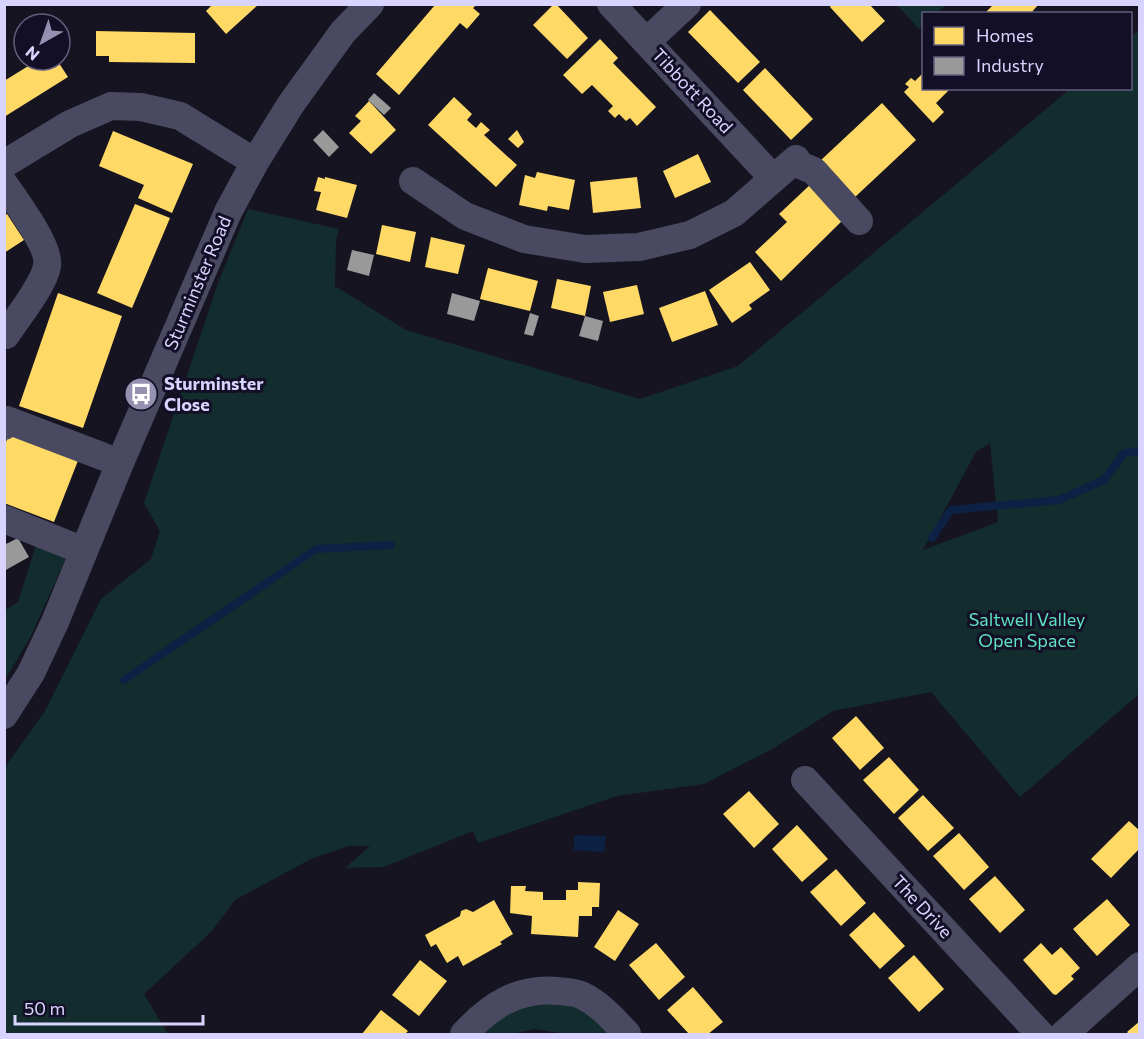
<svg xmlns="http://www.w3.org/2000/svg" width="1144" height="1039" font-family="Commissioner,sans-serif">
  <rect width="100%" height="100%" fill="#161421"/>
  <path fill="#132c2d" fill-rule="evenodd" d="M897,5h49l-10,8 -12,1 -1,10 -4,5z
    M1139,30v664l-119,103 -89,-105 -98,19 -59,37 -70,36 -87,12 -139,47 -5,-12 -89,36 -39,1 25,-22h-21l-38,13 -76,41 -24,32 -67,62 24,40h-163v-267l40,-56 56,-112 50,-40 9,-28 -16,-28 74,-220 30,-74 91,20 -3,12 -1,45 71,44 234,69 98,-33 332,-277 60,-1 1,-51zM990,443l8,79 -75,28 53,-98z
    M37,542l30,14 -37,82 -25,42v-70l13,-8z
    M551,1001l33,8 26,25h-44l-31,-5 -24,5h-27c19,-21 39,-31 67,-33z"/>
  <path fill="#0d2144" d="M574,835l32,1 -2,16 -30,-2z"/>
  <path fill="#ffd966" d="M213,4h46l-33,30 -20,-23z
    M554,4h2l32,34 -21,21 -34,-34z
    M832,4h37l16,17 -23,21 -32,-35z
    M994,4h45l-9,10h-43l-1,-2z
    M435,5h41l-3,3 7,6 -13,15 -7,-6 -61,72 -23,-21z
    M710,10l50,52 -22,21 -50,-51z
    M96,31l99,2v30l-86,-1v-6h-13z
    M600,39l18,19 -5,5 43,44 -19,19 -7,-8 -4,3 -7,-7 -4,4 -7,-7 5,-5 -21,-21 -10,9 -19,-19z
    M38,60h19l11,17 -64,40v-36z
    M765,68l48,51 -22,21 -48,-50z
    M924,72v16h27l-15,15 8,9 -11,11 -29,-31 5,-5 -4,-3 6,-6 4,3z
    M454,97l18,17 -5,6 9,8 5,-6 9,8 -6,5 33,30 -21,22 -68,-62z
    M369,101l27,29 -25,24 -22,-21 12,-12 -6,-5z
    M882,103l34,37 -62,58 -34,-37z
    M517,130l7,12 -6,6 -10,-9z
    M113,131l80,33 -21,49 -34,-15 6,-13 -45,-19z
    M698,154l13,28 -36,16 -12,-27z
    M537,172l38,8 -6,30 -21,-4 -1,5 -28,-6 6,-30 10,3z
    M318,177l7,2v-2l32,8 -10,33 -31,-8 5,-18 -7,-1z
    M637,177l4,31 -48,5 -3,-31z
    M812,183l33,35 -64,63 -26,-29 32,-30 -8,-8z
    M135,204l35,14 -38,90 -35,-15z
    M7,214l17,26 -20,13v-37z
    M382,225l34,7 -6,30 -34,-8z
    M431,237l34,8 -7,29 -33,-7z
    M750,262l20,28 -21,15 3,4 -20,14 -23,-33z
    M488,268l50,13 -8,30 -50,-12z
    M557,279l34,7 -6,30 -34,-8z
    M637,285l7,29 -34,8 -7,-30z
    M705,291l13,34 -46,17 -13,-34z
    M58,293l64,23 -39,112 -64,-22z
    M11,431l68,27 -25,64 -50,-19v-57z
    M856,716l28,32 -24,22 -28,-32z
    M889,757l30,33 -25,24 -31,-34z
    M749,791l30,33 -25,24 -31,-34z
    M923,795l31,33 -26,23 -30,-33z
    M1129,821l11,10v17l-29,30 -20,-19z
    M797,825l31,34 -26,23 -30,-33z
    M959,833l30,34 -25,23 -31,-34z
    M836,869l30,34 -25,23 -31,-34z
    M995,876l30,34 -25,23 -31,-34z
    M578,882l22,1 -1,24h-7v9h-13l-1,21 -47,-3 1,-18 -22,-3 1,-27h15l-1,5 18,1v8h23v-10h12z
    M1107,899l23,26 -33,31 -24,-27z
    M494,900l19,34 -13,8 2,2 -39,22 -5,-10 -11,7 -11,-19 -5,3 -6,-12 35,-19 1,-5 5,-2 7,3z
    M618,910l21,14 -24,37 -21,-14z
    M874,912l31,34 -25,23 -31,-34z
    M656,943l29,34 -26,23 -30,-35z
    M1041,943l11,12 9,-8 19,21 -9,8 3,3 -18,16 -3,-1 -30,-34z
    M914,955l30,34 -25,23 -31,-34z
    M420,960l27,21 -28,35 -27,-21z
    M693,987l30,35 -15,12h-19l-22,-24z
    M381,1010l27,21 -3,3h-43z
    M1140,1021v13h-11l-2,-2z"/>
  <path fill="#999" d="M374,93l17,15 -7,7 -16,-15z
    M323,130l16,17 -10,10 -16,-17z
    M352,250l22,5 -5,21 -22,-6z
    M452,293l28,8 -6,20 -27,-7z
    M530,313l9,3 -6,20 -9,-2z
    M585,316l18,5 -5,20 -19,-5z
    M18,538l11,19 -25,14v-26z"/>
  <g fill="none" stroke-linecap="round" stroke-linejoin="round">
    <path stroke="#0d2144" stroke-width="8" d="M932,538l19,-28 108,-10 45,-20 20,-27 16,-2
      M124,680l192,-131 75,-4"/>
    <path stroke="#4a4962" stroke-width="28" d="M611,4l162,174
      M646,42l41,-38
      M793,162l21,9 45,50
      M4,164l66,-40 41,-18 30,1 39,9 75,46
      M413,181l52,35 59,23 61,10 54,-2 51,-12 44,-22 62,-54
      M4,184c11,16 47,64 43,82 -3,19 -30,52 -41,69
      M4,426l3,-6 113,43
      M4,519l80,32
      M4,715l27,-42 24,-51 65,-159 108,-251 27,-50 36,-58 52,-72 27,-28
      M805,780l235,254
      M464,1034c26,-28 54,-47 94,-43 7,1 17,1 23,4 18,8 33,25 46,39
      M1064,1034l76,-68"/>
  </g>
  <defs>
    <g id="bus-disc" transform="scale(1.725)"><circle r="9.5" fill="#9591b1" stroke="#130f26"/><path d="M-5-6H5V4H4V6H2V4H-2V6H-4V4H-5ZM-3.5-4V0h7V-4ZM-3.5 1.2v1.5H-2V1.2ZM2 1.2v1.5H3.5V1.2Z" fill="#fff"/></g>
  </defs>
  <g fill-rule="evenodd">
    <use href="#bus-disc" x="141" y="394"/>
  </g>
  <g text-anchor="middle" stroke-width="6" stroke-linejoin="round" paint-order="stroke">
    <g font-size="18" fill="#d9d4ff" stroke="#130f26">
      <text transform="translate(692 91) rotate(47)" y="6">Tibbott Road</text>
      <text transform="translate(198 283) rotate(-67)" y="6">Sturminster Road</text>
      <text transform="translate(922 907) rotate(47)" y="6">The Drive</text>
    </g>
    <g font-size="18" font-weight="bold" fill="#d9d4ff" stroke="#130f26" text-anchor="start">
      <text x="164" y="390">Sturminster<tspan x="164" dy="21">Close</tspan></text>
    </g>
    <g font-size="18" fill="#5fe0c0" stroke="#130f26">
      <text x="1027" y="626">Saltwell Valley<tspan x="1027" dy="21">Open Space</tspan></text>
    </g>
  </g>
  <rect width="1144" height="1039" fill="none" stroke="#d9d4ff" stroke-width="12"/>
  <rect x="922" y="12" width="210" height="78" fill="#130f26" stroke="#625e7d" stroke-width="1.5"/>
  <rect x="934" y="27" width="30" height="18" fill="#ffd966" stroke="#625e7d" stroke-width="1.5"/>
  <text x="976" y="42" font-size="18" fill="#d9d4ff">Homes</text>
  <rect x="934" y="57" width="30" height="18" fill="#999999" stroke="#625e7d" stroke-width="1.5"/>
  <text x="976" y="72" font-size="18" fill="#d9d4ff">Industry</text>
  <g transform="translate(42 42) rotate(220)"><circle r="28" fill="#130f26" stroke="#625e7d" stroke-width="1.5"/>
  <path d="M0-4.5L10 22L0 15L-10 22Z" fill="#9591b1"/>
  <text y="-9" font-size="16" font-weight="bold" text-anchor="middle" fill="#d9d4ff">N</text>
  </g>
  <path d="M15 1015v9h188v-9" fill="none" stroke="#d9d4ff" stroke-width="3"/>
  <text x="24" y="1015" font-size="18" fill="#d9d4ff" stroke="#130f26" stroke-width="4.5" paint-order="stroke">50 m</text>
</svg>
